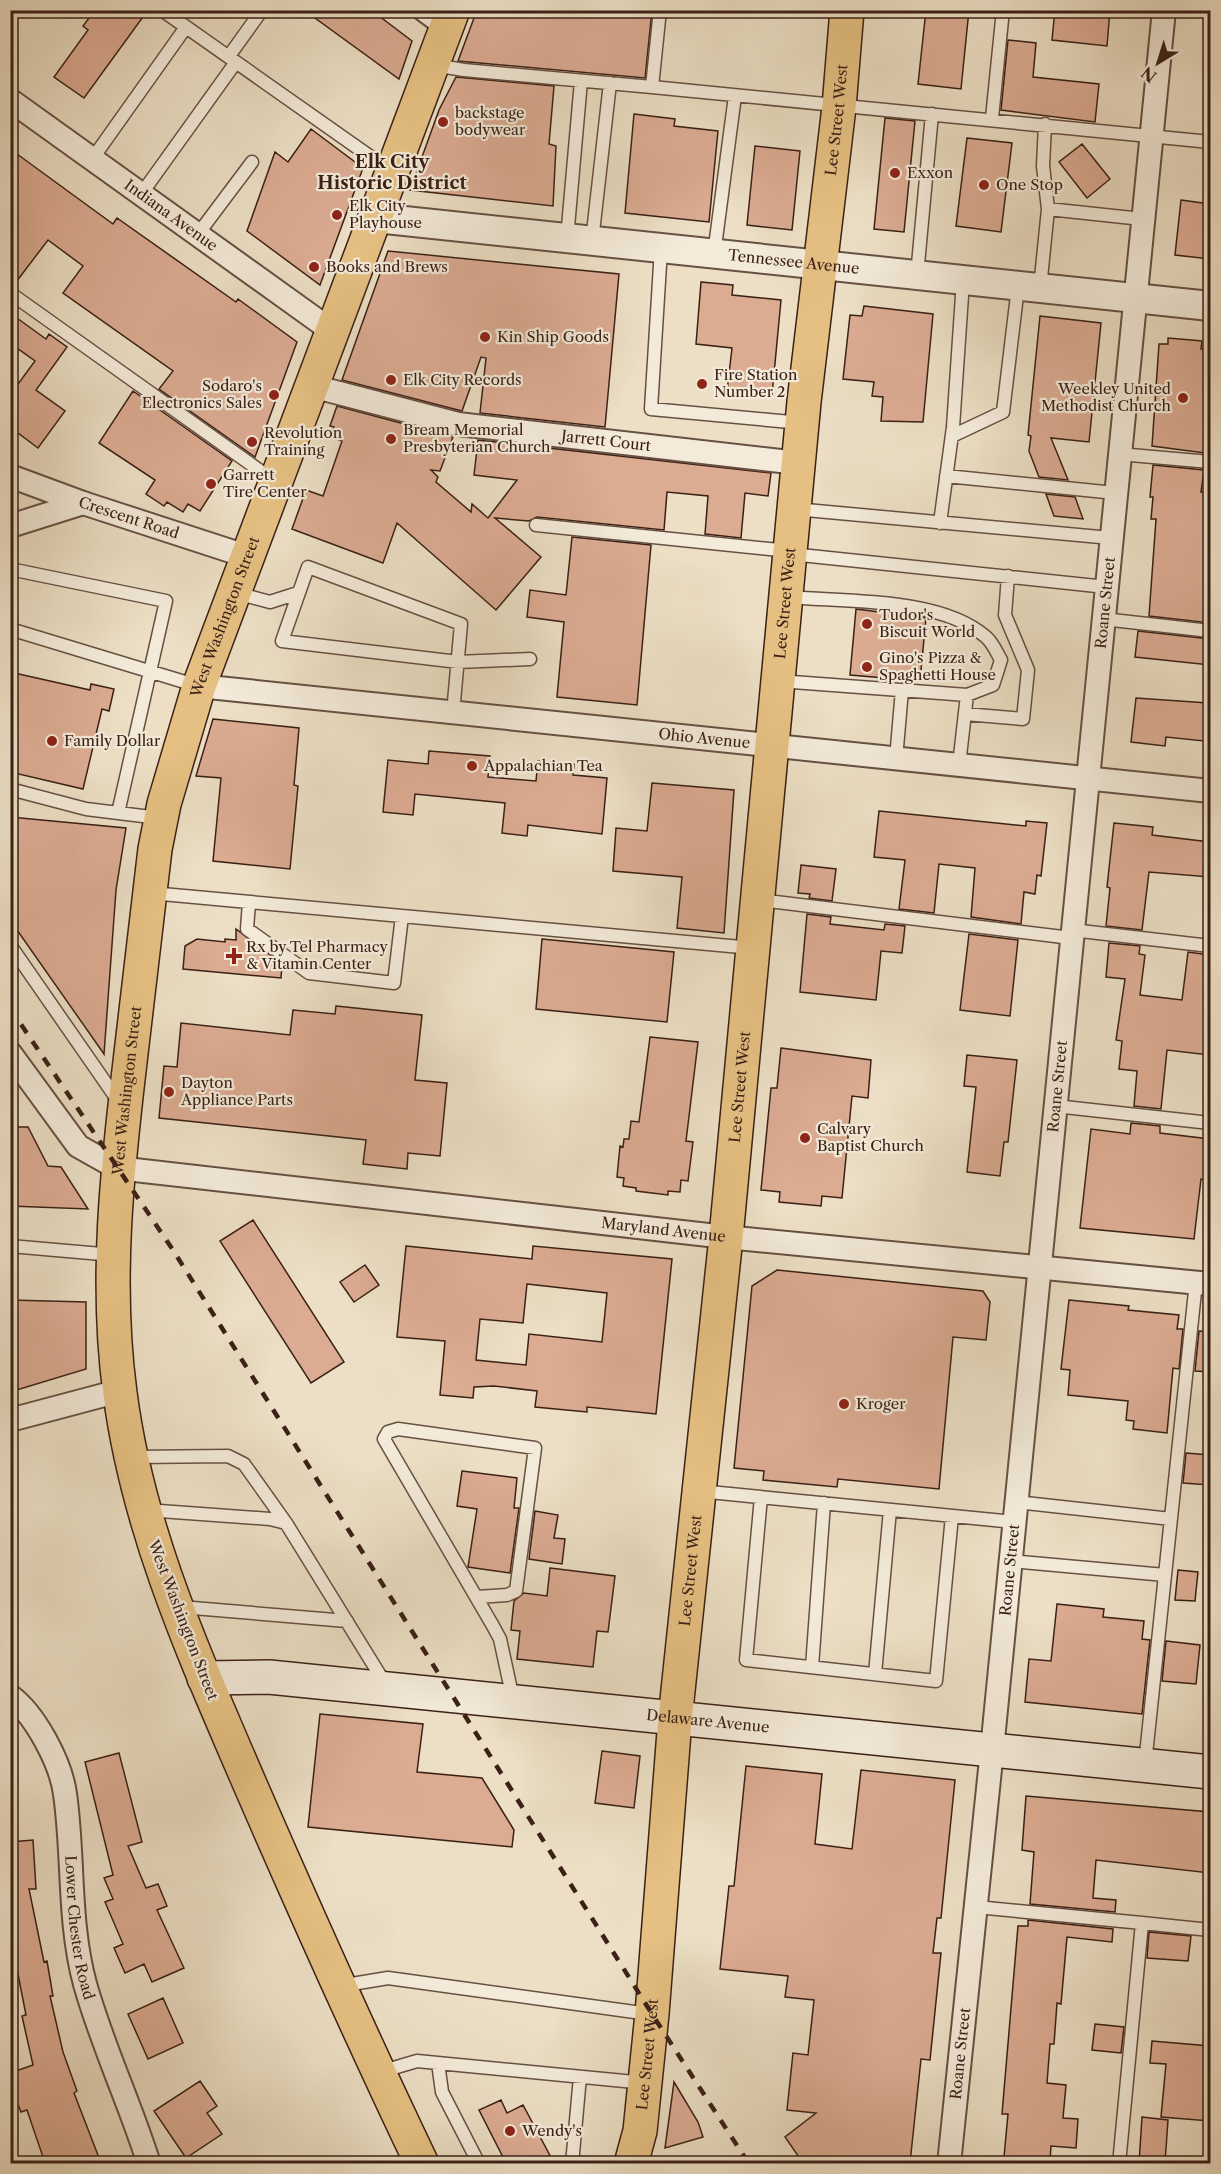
<svg xmlns="http://www.w3.org/2000/svg" width="1221" height="2174" font-family="'Libre Caslon Text',serif">
  <rect width="100%" height="100%" fill="#ecdfc5"/>
  <filter id="stains"><feTurbulence type="fractalNoise" baseFrequency=".00333" numOctaves="4"/><feColorMatrix values="0 0 0 0 .2 0 0 0 0 .09 0 0 0 0 .02 0 0 0 .5 -.17"/></filter>
  <radialGradient id="worn" r=".72"><stop offset=".6" stop-color="#630" stop-opacity="0"/><stop offset="1" stop-color="#630" stop-opacity=".3"/></radialGradient>
  <path fill="#dbab92" stroke="#3b2016" stroke-width="1.5" fill-rule="evenodd" d="M95,10h53l-64,88 -30,-21 34,-47 -5,-4z
    M304,10h67l41,31 -13,38z
    M477,10h175l-7,68 -187,-17z
    M926,10h43l-8,79 -43,-5z
    M1055,10h55l-3,36 -55,-6z
    M1008,40l28,3 -3,34 66,7 -4,38 -94,-12z
    M456,77l98,9 -5,58 7,2 -3,60 -143,-16 29,-80z
    M634,114l41,5 -1,7 44,5 -9,91 -84,-9z
    M885,118l30,3 -11,111 -30,-3z
    M311,129l52,39 -43,117 -73,-54 28,-79 13,10z
    M967,138l45,5 -11,89 -45,-6z
    M1082,144l28,35 -23,19 -28,-36z
    M755,146l45,5 -8,79 -45,-5z
    M17,154l96,70 4,-6 119,84 2,-3 59,43 -42,115 -96,-68 14,-18 -110,-78 20,-27 -35,-26 -35,46 -3,-1v-121z
    M1181,200l29,4v55l-35,-4z
    M388,251l231,23 -14,153 -125,-14 6,-55 -5,-1 -19,54 -120,-31z
    M701,282l32,3 -1,10 49,5 -9,95 -45,-4 5,-43 -36,-4z
    M864,306l69,8 -10,108 -42,-1 2,-24 -11,-1 2,-14 -31,-3 7,-64 12,1z
    M10,313l36,26 3,-5 18,13 -31,43 29,21 -27,37 -28,-21v-32l25,-34 -25,-18z
    M1040,316l61,7 -12,119 -38,-4 17,42 -29,-3 -10,-26 2,-15 -3,-1z
    M1168,338l34,3 -1,8h9v102l-4,-1 -1,3 -53,-7 7,-102h9z
    M133,391l99,70 -32,50 -12,-7 -5,8 -16,-10 -3,4 -18,-12 9,-14 -56,-37z
    M337,406l116,31 -13,34 -9,-1 7,7 -2,5 35,30 1,-8 16,14 29,-38 -43,-5 4,-35 293,33 -3,23 -23,-3 -4,45 -36,-4 3,-38 -41,-4 -3,38 -127,-13 -8,4 -34,-3 46,39 -45,53 -99,-87 -14,40 -91,-34 14,-39 17,6 19,-55 -11,-4 3,-10 -4,-1z
    M1153,465l51,5 -3,22 9,1 -6,96h6v34l-61,-7 7,-97h-5l2,-22h-3z
    M1046,494l29,3 8,22 -29,-3z
    M572,537l79,8 -14,160 -80,-8 7,-75 -37,-5 3,-27 36,5z
    M856,609l70,9 -6,63 -70,-6z
    M1138,631l72,8v26l-75,-8z
    M10,672l80,18 1,-6 23,5 -5,22 -7,-2 -19,80 -73,-17z
    M1136,698l72,5 -4,38 -38,-4 -1,9 -34,-4z
    M213,719l86,9 -5,57 4,1 -8,83 -77,-8 8,-83 -25,-2z
    M429,751l61,5 -2,21 48,4 2,-20 36,3 -1,11 34,3 -5,56 -74,-9 -1,11 -25,-3 3,-30 -90,-9 -2,21 -30,-3 5,-52 40,4z
    M652,783l82,7 -10,143 -47,-5 5,-51 -69,-6 3,-43 31,3z
    M879,811l147,15v-5l21,2 -6,53 -4,-1 -2,19 -11,-2 -3,32 -50,-7 4,-49 -36,-4 -5,49 -35,-4 6,-49 -31,-3z
    M10,817l116,11 -10,62 -12,164 -94,-134z
    M1114,823l39,4 -1,8 58,7v35l-61,-5 -7,58 -36,-4 4,-38 -3,-1z
    M801,865l35,4 -4,32 -23,-3 1,-4 -12,-1z
    M807,914l24,3 -1,7 54,6 1,-6 20,2 -3,27 -21,-2 -5,49 -76,-8z
    M236,929l46,35 -1,14 -98,-9 2,-23 12,-7 28,3v-3l11,1z
    M969,934l49,6 -8,76 -50,-6z
    M542,939l132,13 -7,70 -131,-13z
    M1109,943l31,3 -1,8 6,1 -5,40 42,5 6,-48 22,3 -1,100 -42,-5 -6,59 -27,-3 3,-35 -18,-2 3,-28 -6,-1 9,-61 -19,-2z
    M336,1006l86,9 -7,65 32,3 -7,73 -32,-3 -1,16 -44,-5 3,-24 -207,-22 5,-52 13,1 4,-44 109,12 3,-25 42,4z
    M650,1037l48,5 -12,99 7,1 -5,39 -7,-1 -1,12 -12,-1v4l-32,-4v-3l-13,-2 1,-8 -7,-1 3,-31 3,1 1,-8h5l2,-18 8,1z
    M781,1048l90,12 -3,38 -16,-2 -10,102 -20,-2 -1,10 -42,-4 1,-10 -19,-2 10,-102h6z
    M967,1055l50,5 -9,82h-4l-4,34 -33,-4 9,-85 -12,-1z
    M1131,1123l29,3v7l50,6v41l-9,-1 -7,60 -114,-11 11,-99 39,5z
    M10,1127h18l20,39 13,1 27,42 -78,-3z
    M253,1220l91,142 -33,21 -91,-142z
    M406,1246l126,13 1,-13 139,13 -16,155 -69,-7v5l-52,-5 2,-16 -43,-5 -20,1 -1,11 -33,-3 5,-54 -48,-4zM527,1284l80,9 -5,49 -73,-8 -3,31 -50,-5 4,-41 43,4z
    M365,1265l14,20 -25,17 -14,-20z
    M777,1270l206,21 7,11 -4,38 -33,-3 -14,152 -101,-10 -1,8 -74,-7 1,-9 -30,-3 18,-182z
    M10,1300l76,2v67l-76,23z
    M1069,1300l60,6 -1,4 51,5 -2,14h6l-4,40 -6,-1 -6,65 -34,-4 1,-8 -8,-1 2,-19 -60,-6 2,-25 -9,-1z
    M1199,1331l11,1v40l-15,-1z
    M1186,1453l24,2v30l-27,-2z
    M462,1471l55,7 -3,30h5l-9,65 -42,-6 9,-58 -20,-3z
    M535,1511l23,4 -4,23 11,1 -3,25 -33,-5z
    M550,1568l65,8 -7,56 -11,-1 -4,36 -76,-8 3,-28 -9,-1 3,-29 10,-8 23,3z
    M1178,1570l20,2 -3,29 -20,-1z
    M1057,1604l47,5 -1,8 41,4 -2,18 8,1 -8,74 -117,-12 4,-43 22,2z
    M1166,1641l34,4 -4,39 -34,-3z
    M320,1714l103,10 -6,48 65,6 32,52 -2,17 -204,-20z
    M602,1751l38,5 -6,52 -39,-5z
    M119,1753l23,89 -14,4 18,42 12,-4 9,22 -10,4 27,58 -32,14 -8,-18 -19,9 -11,-25 9,-4 -18,-42 8,-3 -9,-21 9,-3 -28,-113z
    M746,1766l76,8 -7,70 37,5 9,-79 94,10 -14,138h-4l-4,35h8l-11,107 -9,-1 -11,104h-107l-18,-26 31,-24 -29,-3 6,-57 15,2 6,-55 -29,-3 3,-21 -68,-7 9,-83h5z
    M1026,1796l184,16v61l-114,-13 -3,38 23,2 -1,12 -85,-8 4,-52 -12,-2z
    M33,1840l3,49h-7l15,73 3,-1 6,35h-3l13,56 14,39 -3,2 27,70h-56l-18,-53 -6,2 -11,-28v-11l23,-8 -11,-49 4,-1 -12,-61 -4,1v-113z
    M1028,1920l85,9 -1,13 -45,-5 -6,67 -4,-1 -3,41h-4l-3,39 19,2 -3,33 15,1 -2,29 -25,-2 -1,15 -46,-4 4,-43h-6l16,-188h10z
    M1149,1932l42,4 -3,25 -41,-3z
    M163,1998l20,45 -35,16 -20,-45z
    M1095,2024l29,3 -3,26 -29,-3z
    M1152,2041l58,5v75l-49,-4 5,-53 -16,-1z
    M200,2081l17,25 -10,7 15,21 -36,24 -32,-47z
    M674,2082l24,40 5,15 -38,11z
    M501,2100l6,13 16,-8 31,58h-48l-27,-53z
    M1142,2117l26,3 -3,43h-26z"/>
  <g fill="none" stroke-linecap="round" stroke-linejoin="round">
    <g stroke="#675042" stroke-width="15">
      <path id="service" d="M162,10l230,162
        M660,10l-8,77c186,20 372,35 558,55
        M229,56l33,-46
        M434,65l30,5 188,17
        M992,118l11,-108
        M93,158l93,-131
        M142,193l94,-131
        M1048,209l94,10
        M198,234l54,-72
        M567,238l14,-157
        M592,241l18,-158
        M661,249l-10,160 150,14
        M714,254l21,-158
        M917,275l15,-161
        M1040,288l8,-79 -5,-43 2,-42
        M10,293l263,187
        M952,436l51,-24 15,-125
        M1119,454l91,8
        M946,476l169,17
        M795,509l316,29
        M940,523l13,-96 10,-146
        M536,525l253,26
        M791,554l315,33
        M10,569l156,32 -48,212
        M236,593l34,9 28,-9
        M1103,619l107,12
        M10,629l188,57
        M779,681l188,14 26,-10 8,-25c-4,-7 -8,-17 -15,-23 -45,-40 -140,-35 -199,-40
        M453,713l8,-89 -153,-57 -26,74 176,21 72,-3
        M965,714l58,5 5,-49 -23,-55 3,-39
        M896,759l6,-69
        M959,765l8,-70
        M10,789l76,20 73,9
        M151,893l601,55
        M760,900l311,38
        M249,902l-2,27 62,44 85,10 8,-67
        M1072,930l138,16
        M10,945l109,157
        M1055,1106l155,17
        M10,1246l103,9
        M134,1457l94,-1 16,8 42,59
        M699,1491l315,31
        M761,1497l-15,163 190,21 16,-165
        M1016,1502l155,17
        M146,1510l124,9 16,4 100,162
        M1010,1561l155,14
        M477,1597l30,-2 9,-4 19,-143 -137,-19 -10,3 -4,7 109,187 7,13 13,60
        M181,1607l166,14
        M812,1667l12,-164
        M875,1674l15,-164
        M1145,1764l51,-482
        M976,1907l166,16
        M340,1986l48,-8 261,36
        M438,2063l4,29 37,72
        M380,2072l37,-11 228,22
        M572,2164l8,-87
        M1119,2164l23,-241 68,7"/>
    </g>
    <g stroke="#675042" stroke-width="26">
      <g id="minor">
        <path d="M424,10l23,17"/>
        <path id="s1" d="M10,100l322,231"/>
        <path id="s2" d="M312,386l146,38 340,39"/>
        <path id="s3" d="M10,476l73,27 166,54"/>
        <path d="M10,526l73,-23"/>
        <path id="s4" d="M199,686l1011,105"/>
        <path id="s5" d="M10,1053l68,93 39,22 609,69 484,47"/>
        <path d="M10,1420l109,-29"/>
        <path id="s6" d="M10,1696c25,18 51,67 55,98 9,62 3,128 20,190 17,61 45,119 64,180"/>
        <path id="s7" d="M949,2164l43,-414 172,-1740"/>
      </g>
    </g>
    <g stroke="#675042" stroke-width="32">
      <g id="tertiary">
        <path id="s8" d="M376,218l834,88"/>
      </g>
    </g>
    <g stroke="#3b2016" stroke-width="36">
      <g id="secondary">
        <path id="s9" d="M204,1678l65,-1 941,95"/>
      </g>
    </g>
    <g stroke="#3b2016" stroke-width="36">
      <g id="primary">
        <path id="s10" d="M422,2164c-63,-132 -122,-264 -180,-398 -52,-121 -105,-241 -122,-373 -15,-110 -3,-222 10,-331 8,-71 16,-142 25,-213l9,-45 35,-118 254,-676"/>
        <path id="s11" d="M631,2164l9,-33 12,-117 23,-295 51,-482 78,-835 35,-295 8,-97"/>
      </g>
    </g>
    <use href="#service" stroke="#f3ead9" stroke-width="12"/>
    <use href="#minor" stroke="#f3ead9" stroke-width="22"/>
    <use href="#tertiary" stroke="#f3ead9" stroke-width="28"/>
    <use href="#secondary" stroke="#f3ead9" stroke-width="33"/>
    <use href="#primary" stroke="#e6c082" stroke-width="33"/>
    <path stroke="#3b2016" stroke-width="4.5" stroke-dasharray="10 10" stroke-linecap="butt" d="M10,1008l163,242 479,764 97,150"/>
  </g>
  <g fill="#8f2418" stroke="#f3ead9" stroke-width="2">
    <circle cx="443" cy="122" r="6"/>
    <circle cx="895" cy="173" r="6"/>
    <circle cx="984" cy="185" r="6"/>
    <circle cx="337" cy="215" r="6"/>
    <circle cx="314" cy="267" r="6"/>
    <circle cx="485" cy="337" r="6"/>
    <circle cx="391" cy="380" r="6"/>
    <circle cx="702" cy="384" r="6"/>
    <circle cx="274" cy="395" r="6"/>
    <circle cx="1183" cy="398" r="6"/>
    <circle cx="391" cy="439" r="6"/>
    <circle cx="252" cy="442" r="6"/>
    <circle cx="211" cy="484" r="6"/>
    <circle cx="867" cy="624" r="6"/>
    <circle cx="867" cy="667" r="6"/>
    <circle cx="52" cy="741" r="6"/>
    <circle cx="472" cy="766" r="6"/>
    <path d="M231 947h6v6h6v6h-6v6h-6v-6h-6v-6h6z"/>
    <circle cx="169" cy="1092" r="6"/>
    <circle cx="805" cy="1138" r="6"/>
    <circle cx="844" cy="1404" r="6"/>
    <circle cx="510" cy="2131" r="6"/>
  </g>
  <g text-anchor="middle" stroke-width="4.5" stroke-linejoin="round" paint-order="stroke">
    <g font-size="15" fill="#3b2016" stroke="#f3ead9" text-anchor="start">
      <text x="455" y="118">backstage<tspan x="455" dy="17">bodywear</tspan></text>
      <text x="907" y="178">Exxon</text>
      <text x="996" y="190">One Stop</text>
      <text x="349" y="211">Elk City<tspan x="349" dy="17">Playhouse</tspan></text>
      <text x="326" y="272">Books and Brews</text>
      <text x="497" y="342">Kin Ship Goods</text>
      <text x="714" y="380">Fire Station<tspan x="714" dy="17">Number 2</tspan></text>
      <text x="403" y="385">Elk City Records</text>
      <text x="262" y="391" text-anchor="end">Sodaro's<tspan x="262" dy="17">Electronics Sales</tspan></text>
      <text x="1171" y="394" text-anchor="end">Weekley United<tspan x="1171" dy="17">Methodist Church</tspan></text>
      <text x="403" y="435">Bream Memorial<tspan x="403" dy="17">Presbyterian Church</tspan></text>
      <text x="264" y="438">Revolution<tspan x="264" dy="17">Training</tspan></text>
      <text x="223" y="480">Garrett<tspan x="223" dy="17">Tire Center</tspan></text>
      <text x="879" y="620">Tudor's<tspan x="879" dy="17">Biscuit World</tspan></text>
      <text x="879" y="663">Gino's Pizza &amp;<tspan x="879" dy="17">Spaghetti House</tspan></text>
      <text x="64" y="746">Family Dollar</text>
      <text x="484" y="771">Appalachian Tea</text>
      <text x="246" y="952">Rx by Tel Pharmacy<tspan x="246" dy="17">&amp; Vitamin Center</tspan></text>
      <text x="181" y="1088">Dayton<tspan x="181" dy="17">Appliance Parts</tspan></text>
      <text x="817" y="1134">Calvary<tspan x="817" dy="17">Baptist Church</tspan></text>
      <text x="856" y="1409">Kroger</text>
      <text x="522" y="2136">Wendy's</text>
    </g>
    <g font-size="15" fill="#3b2016" stroke="#f3ead9">
      <text dy="5" stroke="none"><textPath href="#s11" startOffset="2055">Lee Street West</textPath></text>
      <text dy="5" stroke="none"><textPath href="#s1" startOffset="198">Indiana Avenue</textPath></text>
      <text dy="5" stroke="none"><textPath href="#s8" startOffset="420">Tennessee Avenue</textPath></text>
      <text dy="5" stroke="none"><textPath href="#s2" startOffset="300">Jarrett Court</textPath></text>
      <text dy="5" stroke="none"><textPath href="#s3" startOffset="126">Crescent Road</textPath></text>
      <text dy="5" stroke="none"><textPath href="#s11" startOffset="1569">Lee Street West</textPath></text>
      <text dy="5" stroke="none"><textPath href="#s7" startOffset="1569">Roane Street</textPath></text>
      <text dy="5" stroke="none"><textPath href="#s10" startOffset="1620">West Washington Street</textPath></text>
      <text dy="5" stroke="none"><textPath href="#s4" startOffset="508">Ohio Avenue</textPath></text>
      <text dy="5" stroke="none"><textPath href="#s11" startOffset="1083">Lee Street West</textPath></text>
      <text dy="5" stroke="none"><textPath href="#s7" startOffset="1083">Roane Street</textPath></text>
      <text dy="5" stroke="none"><textPath href="#s10" startOffset="1134">West Washington Street</textPath></text>
      <text dy="5" stroke="none"><textPath href="#s5" startOffset="710">Maryland Avenue</textPath></text>
      <text dy="5" stroke="none"><textPath href="#s11" startOffset="597">Lee Street West</textPath></text>
      <text dy="5" stroke="none"><textPath href="#s7" startOffset="597">Roane Street</textPath></text>
      <text transform="translate(183 1620) rotate(69)" y="5">West Washington Street</text>
      <text dy="5" stroke="none"><textPath href="#s9" startOffset="506">Delaware Avenue</textPath></text>
      <text dy="5" stroke="none"><textPath href="#s6" startOffset="249">Lower Chester Road</textPath></text>
      <text dy="5" stroke="none"><textPath href="#s7" startOffset="111">Roane Street</textPath></text>
      <text dy="5" stroke="none"><textPath href="#s11" startOffset="111">Lee Street West</textPath></text>
    </g>
    <g font-size="18" font-weight="bold" fill="#3b2016" stroke="#f3ead9">
      <text x="392" y="168">Elk City<tspan x="392" dy="21">Historic District</tspan></text>
    </g>
  </g>
  <rect width="1221" height="2174" fill="none" stroke="#ecdfc5" stroke-width="36"/>
  <rect x="12" y="12" width="1197" height="2150" fill="none" stroke="#3b2016" stroke-width="3"/>
  <rect x="18" y="18" width="1185" height="2138" fill="none" stroke="#3b2016" stroke-width="1.5"/>
  <g transform="translate(1158 63) rotate(218)" stroke="#f3ead9" stroke-width="4.5" paint-order="stroke">
  <path d="M0-4.5L10 22L0 15L-10 22Z" fill="#3b2016"/>
  <text y="-9" font-size="16" font-weight="bold" text-anchor="middle" fill="#3b2016">N</text>
  </g>
  <rect width="100%" height="100%" filter="url(#stains)"/>
  <rect width="100%" height="100%" fill="url(#worn)"/>
</svg>
